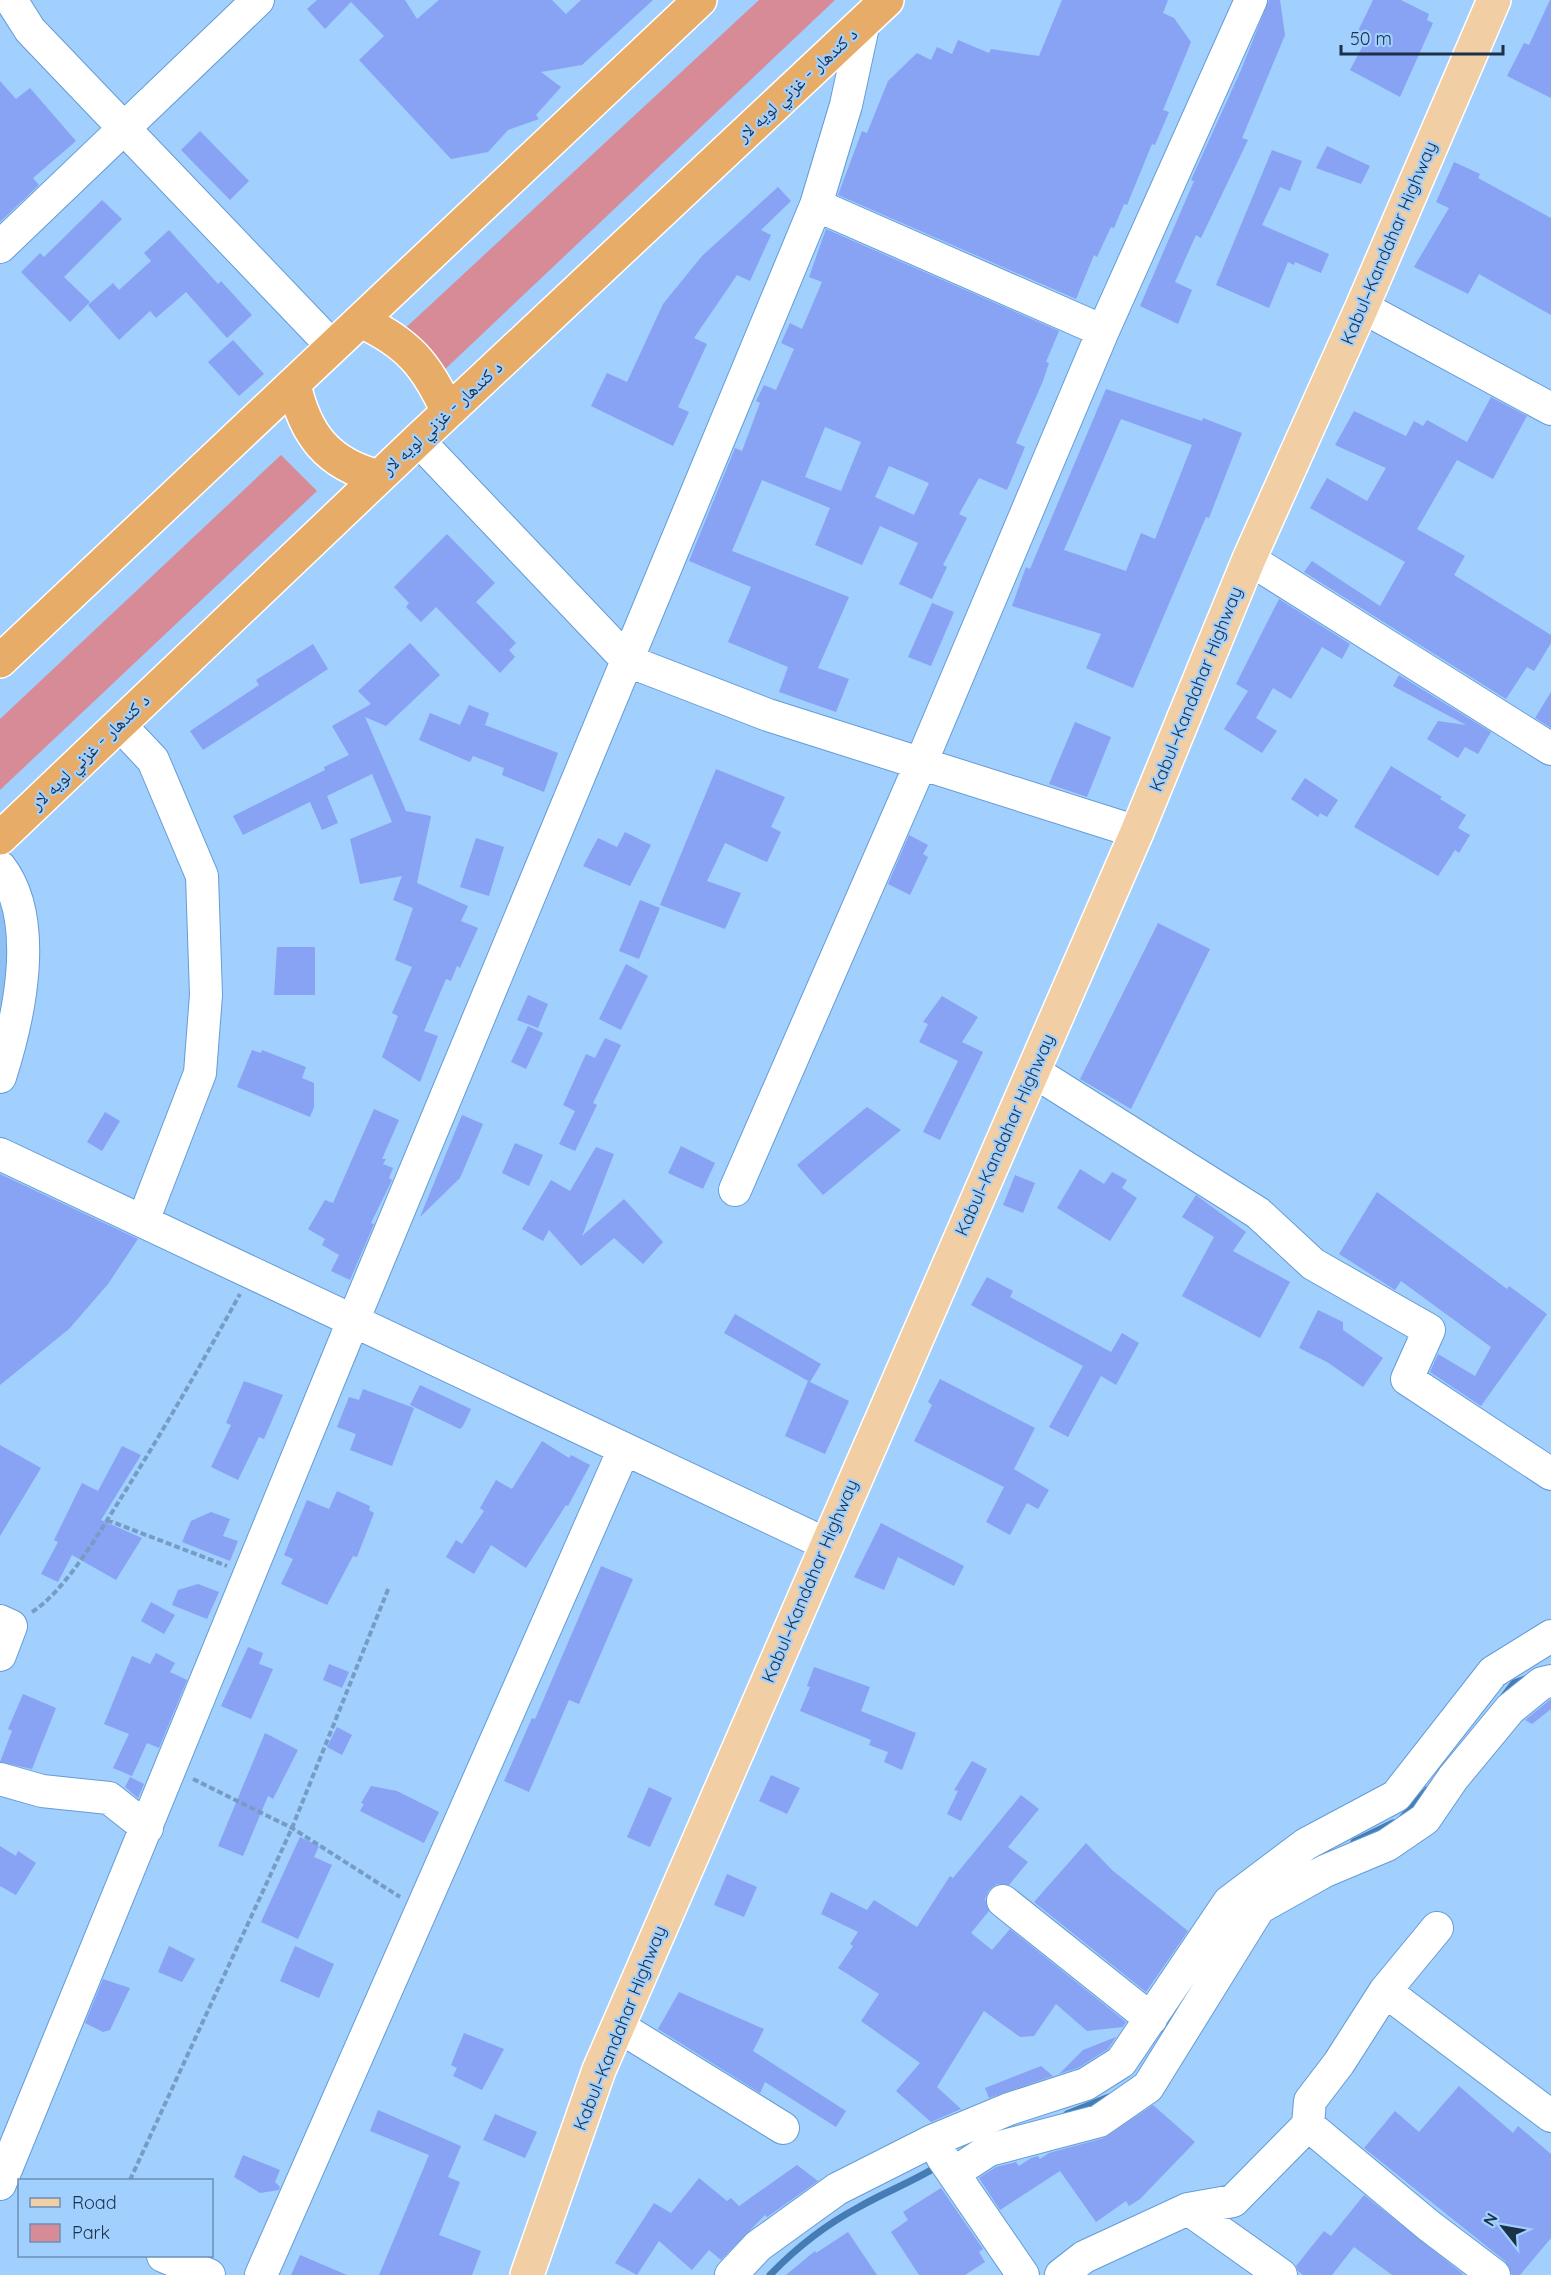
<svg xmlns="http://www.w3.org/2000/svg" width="1551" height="2275" font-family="Quicksand,'Noto Naskh Arabic',sans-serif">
  <rect width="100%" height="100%" fill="#a1cffe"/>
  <path fill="#8fc0f3" d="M0,893l13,34 -13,116z"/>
  <path fill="#d78b96" d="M759,0h76l-395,374 -40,-41z
    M281,455l36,36 -317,299v-71z"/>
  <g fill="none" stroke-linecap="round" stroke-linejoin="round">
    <path stroke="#447cb3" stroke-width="7" d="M1504,1696l10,-13 14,-5
      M1402,1818l25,-28
      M1354,1842l39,-19
      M1067,2114l42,-17
      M770,2275c26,-27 55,-50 89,-68 26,-15 53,-25 79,-41"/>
  </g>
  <path fill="#88a2f4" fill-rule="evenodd" d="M317,0h88l12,19 22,-19h113l14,14 15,-14h72l-71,65 -41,7 20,15 -25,28 3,4 -31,11 -20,22 -37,7 -92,-99 25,-24 -33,-34 -26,27 -18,-20z
    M1062,0h106l-5,13 11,5 17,24 -28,68 6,2 -14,33 -3,-1 -25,61 -3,-1 -10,24 -3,-1 -14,30 -3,-2 -18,44 -238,-104 24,-64 5,2 21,-52 29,-28 14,7 6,-13 15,7 6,-14 31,13 2,-4 48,7z
    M1269,0h11l5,35 -43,103 6,2 -47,98 -5,-3 -21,47 17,8 -14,34 -38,-18 54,-125 -3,-1 50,-110z
    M1373,0h28l28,14 -2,6 6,3 -33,74 -50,-27 18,-34 -10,-5z
    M1550,0h1v98l-44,-22 17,-33 5,2z
    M0,81l16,18 14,-11 46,53 -43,37 6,7 -39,37z
    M200,131l49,50 -19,19 -49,-50z
    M1327,146l43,20 -9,18 -45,-16z
    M1272,150l30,11 -12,30 -10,-4 -18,38 67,29 -8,19 -26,-11 -1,3 -6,-3 -19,46 -53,-23z
    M1454,162l26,12 -2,4 73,40v97l-72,-41 -11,20 -54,-27 35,-59 -13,-6z
    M778,187l13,14 -30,29 10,5 -21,46 -13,-6 -43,63 13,6 -29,63 11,5 -16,34 -82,-40 16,-33 20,9 36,-78 39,-48z
    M102,200l20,19 -58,58 26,25 -20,20 -49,-50 19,-19 4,4z
    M826,229l233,102 -13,31 3,1 -6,18 -27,62 9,4 -18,43 -28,-12 -20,36 8,4 -24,47 4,2 -15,32 -33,-15 19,-41 -38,-17 -18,39 -47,-20 15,-37 -68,-28 -30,71 117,46 -31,71 31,11 -13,33 -57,-20 9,-25 -60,-25 23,-55 -62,-26 46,-113 7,3 18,-48 -4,-2 8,-16 12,5 18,-41 -13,-6 9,-20 12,6 20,-47 -13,-5zM825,427l36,15 -20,49 -36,-14zM889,466l40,17 -15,32 -39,-18z
    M169,230l49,54 3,-3 31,34 -25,23 -41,-46 -30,26 -6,-7 -31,29 -31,-35 25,-22 6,7 32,-29 -7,-8z
    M233,340l31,34 -25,22 -31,-34z
    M1106,389l96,32 1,-3 39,15 -33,85 -3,-1 -73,171 -47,-20 15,-34 -89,-28 14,-39 4,2zM1121,419l71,26 -37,94 -14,-6 -15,38 -62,-21z
    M1491,397l36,19 -34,63 -36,-19 -40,69 48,27 -11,19 97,60v8l-17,28 -7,-4 -21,32 -202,-127 8,-11 68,45 25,-44 -95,-54 17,-30 40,23 19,-33 -51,-23 19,-34 52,25 8,-15 9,5 4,-6 40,22z
    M447,534l48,49 -19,19 40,41 -7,7 6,7 -15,16 -64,-66 -15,15 -15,-15 3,-4 -15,-16z
    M1279,599l71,45 -8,15 -20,-12 -31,52 -18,-11 -17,30 21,13 -15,22 -38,-24 24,-38 -12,-7z
    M932,603l22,9 -23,54 -23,-9z
    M410,643l30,32 -54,51 -21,-9 41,94 25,5 -14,67 51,23 -7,15 17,7 -18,40 -3,-2 -6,15 -5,-2 -22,52 14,5 -18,46 -38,-25 16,-41 -6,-3 20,-46 -17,-7 18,-52 -20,-8 9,-24 -42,8 -10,-45 42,-17 -20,-48 -45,22 11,27 -16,7 -12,-28 -67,33 -10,-19 92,-46 -1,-3 25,-12 -17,-29 39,-22 -13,-13z
    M313,644l15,25 -125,81 -13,-19 69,-46 -3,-5z
    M1399,675l92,57 -13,22 -13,-7 -7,11 -31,-19 11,-18 28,4 -73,-39z
    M1551,692v36l-16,-10z
    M469,705l20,8 -4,12 73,28 -14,39 -42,-17 2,-7 -31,-12 -3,6 -51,-22 11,-27 30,12z
    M1075,722l36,15 -24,60 -38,-13z
    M1391,766l51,31 -2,2 26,16 -8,13 12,7 -11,18 -4,-3 -17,26 -84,-49z
    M716,769l69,28 -14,30 10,5 -14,30 -42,-19 -18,38 34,12 -16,36 -65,-24z
    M1305,778l33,22 -11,17 -7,-4 -2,4 -27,-18z
    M625,832l26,13 -21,41 -47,-20 15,-28 19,9z
    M909,835l19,10 -5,9 5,3 -18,38 -22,-11z
    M476,838l28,9 -15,49 -29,-9z
    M640,900l20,8 -21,51 -20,-8z
    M1158,923l52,26 -79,160 -51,-30z
    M277,947h38v48h-41z
    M626,964l22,12 -27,54 -22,-11z
    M528,995l20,9 -10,24 -21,-8z
    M942,996l36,21 -16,25 21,10 -43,88 -17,-8 35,-71 -39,-19 9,-18 -5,-2z
    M528,1026l15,7 -17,36 -15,-7z
    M605,1038l16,7 -28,58 4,2 -22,46 -16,-7 16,-33 -12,-6 23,-51 9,4z
    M252,1050l9,3 1,-3 44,17 -4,11 12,5v24l-4,10 -73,-30z
    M867,1107l34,23 -78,65 -26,-30z
    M374,1109l25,11 -17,39h4l-3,5 10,4 -4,10 3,2 -21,43 3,1 -24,56 -19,-9 8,-16 -17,-10 3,-6 -17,-10 17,-29 8,3z
    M105,1112l15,9 -18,30 -15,-9z
    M462,1115l21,9 -23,54 -40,39z
    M515,1143l28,12 -14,31 -27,-13z
    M681,1146l34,17 -12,26 -35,-16z
    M596,1147l18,7 -32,82 42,-37 39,43 -20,22 -29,-26 -33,28 -32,-36 -6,11 -21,-12 29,-49 19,11z
    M1080,1169l24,15 8,-12 15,8 -5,8 15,10 -27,43 -53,-33z
    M0,1174l138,65 -30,45 -39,45 -69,56z
    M1015,1175l20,8 -12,30 -20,-8z
    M1377,1192l130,97 2,-3 38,28 -66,92 -51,-34 8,-18 37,22 16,-29 -90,-66 -6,9 -56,-36z
    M1196,1195l50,37 -13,19 57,31 -30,56 -78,-42 32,-59 -32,-20z
    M987,1277l26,14 -3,6 101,55 11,-19 17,10 -23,42 -15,-9 -33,61 -19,-10 34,-61 -112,-61z
    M1318,1310l25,12v8l40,28 -20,29 -36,-25 -28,-14z
    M735,1314l86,50 -11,18 -86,-49z
    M940,1379l95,49 -21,41 35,21 -11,19 -11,-6 -17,32 -24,-13 18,-35 -90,-46 18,-36 -4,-3z
    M244,1381l39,14 -19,44 -5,-2 -21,43 -27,-13 20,-42 -5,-2z
    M808,1381l41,20 -24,53 -40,-18z
    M420,1385l51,24 -8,17 -3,3 -50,-24z
    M363,1389l51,19 -22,58 -42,-16 6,-16 -19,-7 12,-30 10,3z
    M542,1441l27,17 2,-3 19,10 -22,41 -2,-1 -40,63 -35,-23 -17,29 -28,-17 10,-17 6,4 22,-33 -4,-3 16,-28 16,9z
    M0,1445l41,23 -41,68z
    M122,1446l19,9 -40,65 41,18 -26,42 -44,-25 -14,27 -17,-8 17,-32 -4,-2 28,-57 16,8z
    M337,1491l33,15 -1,4 5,3 -17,44 -4,-1 -26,49 -46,-21 12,-25 -9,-4 23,-55 22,9z
    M211,1512l19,7 -7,17 15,5 -8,20 -48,-19 9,-21z
    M881,1523l83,43 -10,20 -56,-29 -14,33 -30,-13z
    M601,1566l32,13 -54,125 -10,-4 -40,92 -25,-11 28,-63 3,1z
    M198,1584l21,8 -12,27 -35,-14 6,-15z
    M151,1602l24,13 -11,19 -23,-13z
    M248,1647l15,6 -4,11 14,5 -22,50 -30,-13z
    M156,1653l19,10 -5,9 17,8 -28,68 -12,-5 -15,33 -19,-8 16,-34 -25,-10 28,-68 18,8z
    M329,1664l20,8 -7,16 -19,-8z
    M814,1667l56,20 -9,24 55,22 -14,37 -18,-8 4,-10 -19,-7 2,-5 -71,-29 10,-24 -3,-1z
    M23,1694l33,14 -24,61 -32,-7 12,-31 -4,-2z
    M1551,1699v10l-19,15 -7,-4z
    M337,1727l15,8 -10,20 -15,-8z
    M265,1733l33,17 -25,49 -5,-3 -25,60 -25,-10z
    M972,1761l15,8 -26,52 -14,-7 11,-23 -4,-1z
    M771,1775l29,13 -13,26 -28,-13z
    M130,1777l14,7 -6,14 -13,-11z
    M371,1786l26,5 42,21 -15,31 -64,-32 4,-7 -3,-1z
    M649,1787l23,11 -22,49 -23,-10z
    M1021,1795l18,14 -31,38 20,15 -19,23 -12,-1 -8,6 -4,9 4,12 -18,22 21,17 18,-21 116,93 -3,5 -36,4 -31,-27 -22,32 -14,1 -36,-26 -47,76 24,22 -30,13 -35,-31 24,-28 -59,-42 18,-27 -41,-26 15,-22 -3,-2 8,-12 -37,-18 10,-22 36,18 7,-10 43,27 33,-51 3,2z
    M300,1837l19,9 -5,11 18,8 -34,74 -37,-17z
    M1086,1843l26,27 76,61 -42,61 -112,-90z
    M0,1846l16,10 2,-5 18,12 -20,32 -16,-9z
    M727,1874l30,13 -13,30 -30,-12z
    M169,1946l26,13 -13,23 -24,-10z
    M295,1946l39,18 -15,34 -39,-17z
    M103,1979l27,9 -20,42 -7,2 -18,-9z
    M679,1992l85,37 -11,22 93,60 -10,16 -71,-45 -5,11 -102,-64z
    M464,2033l40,16 -22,41 -29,-14 4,-8 -6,-3z
    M1116,2037l-8,12 -30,19 -19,6 24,-24z
    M1041,2066l12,10 -64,22 -4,-10z
    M1459,2086l54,47 5,-7 33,28v84l-31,37h-8l-7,-14 -141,-113 31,-37 24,21z
    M1153,2105l42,37 -55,57 -11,7 -3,-5 -30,21 -36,-51 -60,39 -21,-32 17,-11 20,-5 3,4 12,-8 7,-2 2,3 9,-6 55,-15z
    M378,2110l83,36 -13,31 12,5 -21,53 42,16 -9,24h-93l50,-120 -59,-24z
    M495,2114l42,18 -12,26 -42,-18z
    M243,2155l37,15 -5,12 5,5 -1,3 -19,3 -26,-16z
    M797,2165l21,16 -51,36 -2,-2 -44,45 -12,-10 -17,20 -33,-29 -22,34 -22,-12 39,-60 17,10 28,-35 28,23 4,-3 8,8z
    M941,2188l42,61 -4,3 6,10 -20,13h-46l-28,-43 17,-12 -5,-8z
    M1364,2195l99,79 -1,1h-70l-38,-28 -22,28h-29l-5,-4 -2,-5 28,-35 7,5z
    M848,2232l29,43h-91l29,-24 1,2z
    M300,2255l47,20h-56z"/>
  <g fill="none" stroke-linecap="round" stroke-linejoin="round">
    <g stroke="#649cd5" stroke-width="34">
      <path id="minor" d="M11,0l19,30 303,317
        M816,205l287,126
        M0,247l258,-247
        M1362,307l189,102
        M418,440l210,221 140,54 369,117
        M1249,559l302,190
        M119,724l34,36 49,116 4,119 -6,78 -57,148
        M0,867c41,53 19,151 0,210
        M1033,1071l225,142 55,51 116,66 -22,49 144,95
        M0,1154l826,390
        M735,1190l186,-427 182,-432 148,-331
        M0,1621l11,5 -11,29
        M0,1779l42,12 67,7 38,30
        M1003,1901l148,118
        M1385,1991l166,125
        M618,2026l165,102
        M1308,2125l120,100 66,50
        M942,2157l81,118
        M954,2173l35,-23 110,-29 49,-34 111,-179 66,-37 62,-26 38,-26 28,-41 57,-69 32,-26 9,-2
        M0,2184l353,-863 463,-1116 30,-100 18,-83
        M1188,2209l93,66
        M163,2256l46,19
        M261,2275l363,-826
        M731,2275l27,-29 79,-57 95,-48 77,-32 77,-25 35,-22 108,-160 77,-58 90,-48 97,-124 58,-36
        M1061,2275l23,-18 104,-48 45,-8 75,-76 2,-24 29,-38 46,-72 52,-63"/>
    </g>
    <g stroke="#fff" stroke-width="36">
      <path id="major" d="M527,2275l72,-205 538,-1238 112,-273 113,-252 132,-307"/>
    </g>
    <g stroke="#fff" stroke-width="36">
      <path id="highway" d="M361,321c47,22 66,44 87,91
        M294,384c11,51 34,80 85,93
        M0,661l700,-661
        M0,838l418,-398 469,-440"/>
    </g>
    <path stroke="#769cc4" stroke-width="4" stroke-dasharray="6 3" stroke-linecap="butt" d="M107,1520l120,46
      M32,1612c34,-22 67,-79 89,-114 42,-67 81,-135 119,-204
      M193,1779l99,49 108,69
      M130,2180l162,-352 97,-241"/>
    <use href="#minor" stroke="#fff" stroke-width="32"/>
    <use href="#major" stroke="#f1cea4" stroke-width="33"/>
    <use href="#highway" stroke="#e7ad68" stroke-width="33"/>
  </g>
  <g text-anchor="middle" stroke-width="4.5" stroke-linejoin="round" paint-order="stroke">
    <g font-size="18" fill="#1a3149" stroke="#a1cffe">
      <text transform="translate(797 85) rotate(-43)" y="6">د کندهار - غزني لويه لار</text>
      <text transform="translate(1389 243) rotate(-67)" y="6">Kabul–Kandahar Highway</text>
      <text transform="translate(442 418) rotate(-43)" y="6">د کندهار - غزني لويه لار</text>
      <text transform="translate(1196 689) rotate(-68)" y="6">Kabul–Kandahar Highway</text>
      <text transform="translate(90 752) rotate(-44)" y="6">د کندهار - غزني لويه لار</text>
      <text transform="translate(1005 1135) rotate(-66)" y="6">Kabul–Kandahar Highway</text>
      <text transform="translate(810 1581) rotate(-67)" y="6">Kabul–Kandahar Highway</text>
      <text transform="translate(620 2028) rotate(-68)" y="6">Kabul–Kandahar Highway</text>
    </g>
  </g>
  <rect x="18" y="2179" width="195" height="78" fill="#a1cffe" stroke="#6b90b6" stroke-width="1.5"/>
  <rect x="30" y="2198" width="30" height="9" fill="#f1cea4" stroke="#6b90b6" stroke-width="1.5"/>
  <text x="72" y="2209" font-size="18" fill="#1a3149">Road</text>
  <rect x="30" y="2224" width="30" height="18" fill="#d78b96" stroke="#6b90b6" stroke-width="1.5"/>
  <text x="72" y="2239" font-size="18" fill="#1a3149">Park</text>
  <g transform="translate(1503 2227) rotate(301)" stroke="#a1cffe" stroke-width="4.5" paint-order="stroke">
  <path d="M0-4.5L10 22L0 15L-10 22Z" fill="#1a3149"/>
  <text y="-9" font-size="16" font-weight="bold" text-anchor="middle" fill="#1a3149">N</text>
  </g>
  <path d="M1341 45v9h162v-9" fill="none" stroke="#1a3149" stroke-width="3"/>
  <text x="1350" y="45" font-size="18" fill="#1a3149" stroke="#a1cffe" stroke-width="4.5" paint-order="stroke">50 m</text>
</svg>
